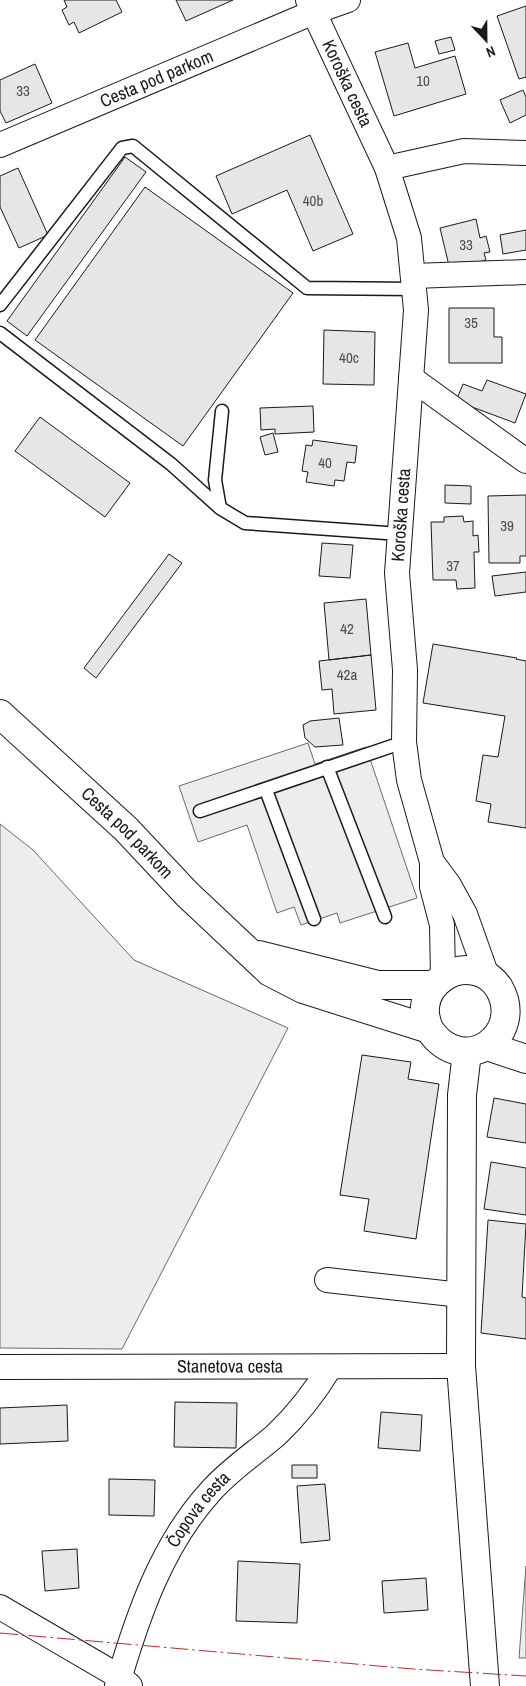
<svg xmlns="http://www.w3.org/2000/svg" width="526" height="1686" font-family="'Archivo Narrow',sans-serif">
  <rect width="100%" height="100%" fill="#fff"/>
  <path fill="#ededed" stroke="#6a6a6a" d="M308,743l7,21 51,-17 51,151 -77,25 -3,-10 -36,12 -7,-18 -17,6 -30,-88 -49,17 -19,-56z
    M0,824l33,26 101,110 154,68 -166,321 -122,-1z
    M526,1566v92h-7z"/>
  <path fill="#e6e6e6" stroke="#1a1a1a" d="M64,0h52l6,12 -43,21 -5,-11 -5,3 -7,-15 5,-3z
    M176,0h57l-47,21z
    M526,6v71l-7,2 -22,-63z
    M451,37l4,13 -16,4 -4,-13z
    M408,43l7,25 40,-12 11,38 -72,22 -19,-64z
    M35,64l17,39 -46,20 -6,-12v-31z
    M523,90l3,7v18l-16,8 -10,-23z
    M310,135l43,99 -40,17 -26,-61 -55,24 -16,-38z
    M125,157l21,15 -119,164 -20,-15z
    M18,168l30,67 -29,13 -19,-41v-31z
    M145,187l148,106 -110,153 -148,-106z
    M476,219l4,19 6,-2 4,16 -6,1 2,7 -36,10 -10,-42z
    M526,230v20l-23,4 -3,-19z
    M449,308h45v29h8v26h-53z
    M324,330l51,2 -1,53 -51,-1z
    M487,380l39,14 -11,29 -59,-22 7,-17 19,7z
    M313,406l1,26 -39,2v-5l-14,1 -1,-22z
    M40,417l90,66 -25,34 -90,-66z
    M273,433l5,19 -13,3 -5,-18z
    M313,440l44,6 -2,17 -8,-1 -3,19 -9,-1 -1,6 -28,-4 2,-10 -6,-1 4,-26 6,1z
    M445,485l26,1v18l-26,-1z
    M526,495v61h-6v7h-31l-1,-67z
    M463,516l1,6 9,-1v15l5,-1 1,17h-5l1,36 -18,1 -1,-9h-23l-2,-58h13v-5z
    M322,543l31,2 -3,33 -31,-2z
    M169,554l13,9 -86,115 -12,-10z
    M526,572v20l-31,4 -3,-20z
    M366,599l5,56 -42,5 -5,-57z
    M433,644l84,14 -1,1 10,2v167l-38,-6 3,-18 -15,-3 7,-46 15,2 7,-41 -82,-13z
    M371,655l5,55 -42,4 -2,-25 -10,1 -3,-29z
    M339,718l4,27 -28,2 -10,-9 -2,-13 7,-4z
    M362,1055l49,7 -3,17 31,5 -23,155 -52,-8 5,-32 -29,-4z
    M494,1098l32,6v39l-39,-6z
    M491,1162l35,6v47l-42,-6z
    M488,1220l38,4 -4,73 4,1v41l-45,-6z
    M175,1402l62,1 -1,45 -62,-1z
    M67,1405l1,36 -68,3v-36z
    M381,1412l41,3 -2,36 -42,-3z
    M292,1465h25v13h-25z
    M109,1479l46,1 -1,36 -45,-1z
    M325,1484l5,56 -29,3 -4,-57z
    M77,1549l2,39 -34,3 -3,-40z
    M238,1561l62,3 -3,59 -61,-2z
    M426,1578l2,32 -44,3 -2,-32z"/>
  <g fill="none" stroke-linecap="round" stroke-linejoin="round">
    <g stroke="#1a1a1a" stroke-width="15">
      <path id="lane" d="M0,305l122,-157 11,-2 174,142 108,1
        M0,333l171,131 49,44
        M222,411l-7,69 5,28 25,15 155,11
        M327,767l58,150
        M266,790l48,129
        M200,811l204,-69"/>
    </g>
    <g stroke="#1a1a1a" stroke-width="26">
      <g id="street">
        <path id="s1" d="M308,0l79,168 22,70 7,72 -19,263 8,97 -1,72 5,38 23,82v25l10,38 1,52"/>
        <path id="s2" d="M0,145l314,-133 34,-12"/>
        <path d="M387,168l77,-17 62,2"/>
        <path d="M413,276l113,-4"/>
        <path d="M411,378l115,83"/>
        <path d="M432,862l17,23 16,29 22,62"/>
        <path d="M327,1280l134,15"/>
        <path id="s3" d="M0,1367l461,-1"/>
        <path d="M0,1607l120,70 10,9"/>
        <path id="s4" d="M117,1686c20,-68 44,-140 93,-194 19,-22 44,-38 66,-57 22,-21 39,-43 54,-68"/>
      </g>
    </g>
    <g stroke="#1a1a1a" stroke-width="30">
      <g id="secondary">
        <path id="s5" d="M0,714l126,115 61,65 83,78 33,17 126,40c34,51 97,6 70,-41 -5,-8 -14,-15 -24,-17 -23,-5 -48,12 -50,36 -1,8 1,14 4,22"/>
        <path d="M259,955l119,30h56"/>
        <path d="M487,1046l39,13"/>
        <path d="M467,1052l-5,43 -1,271 24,320"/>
      </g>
    </g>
    <use href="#lane" stroke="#fff" stroke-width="12"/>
    <use href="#street" stroke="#fff" stroke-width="24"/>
    <use href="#secondary" stroke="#fff" stroke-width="28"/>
    <path stroke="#c62828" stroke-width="1" stroke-dasharray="18 4 2.5 4" stroke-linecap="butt" d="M0,1633l413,36 113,7"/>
  </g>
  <g text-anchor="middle" stroke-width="4" stroke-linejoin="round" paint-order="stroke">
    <g font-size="15" fill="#4d4d4d">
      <text x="423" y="86">10</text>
      <text x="23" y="96">33</text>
      <text x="313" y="206">40b</text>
      <text x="466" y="250">33</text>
      <text x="471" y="328">35</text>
      <text x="349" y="363">40c</text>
      <text x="325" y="468">40</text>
      <text x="507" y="531">39</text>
      <text x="453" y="571">37</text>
      <text x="347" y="634">42</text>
      <text x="347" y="680">42a</text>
    </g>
    <g font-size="18" fill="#1a1a1a" stroke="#fff">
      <text dy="6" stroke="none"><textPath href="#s2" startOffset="170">Cesta pod parkom</textPath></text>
      <text dy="6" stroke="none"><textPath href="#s1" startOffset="92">Koroška cesta</textPath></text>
      <text transform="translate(401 515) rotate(-86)" y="6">Koroška cesta</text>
      <text dy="6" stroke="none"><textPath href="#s5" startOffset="174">Cesta pod parkom</textPath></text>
      <text dy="6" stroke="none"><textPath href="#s3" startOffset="230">Stanetova cesta</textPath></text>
      <text dy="6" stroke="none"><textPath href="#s4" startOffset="196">Čopova cesta</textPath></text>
    </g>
  </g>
  <g transform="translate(486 40) rotate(158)" stroke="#ffffff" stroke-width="4" paint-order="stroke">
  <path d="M0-4L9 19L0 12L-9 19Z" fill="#1a1a1a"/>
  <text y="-8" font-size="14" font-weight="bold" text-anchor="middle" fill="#1a1a1a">N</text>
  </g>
</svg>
